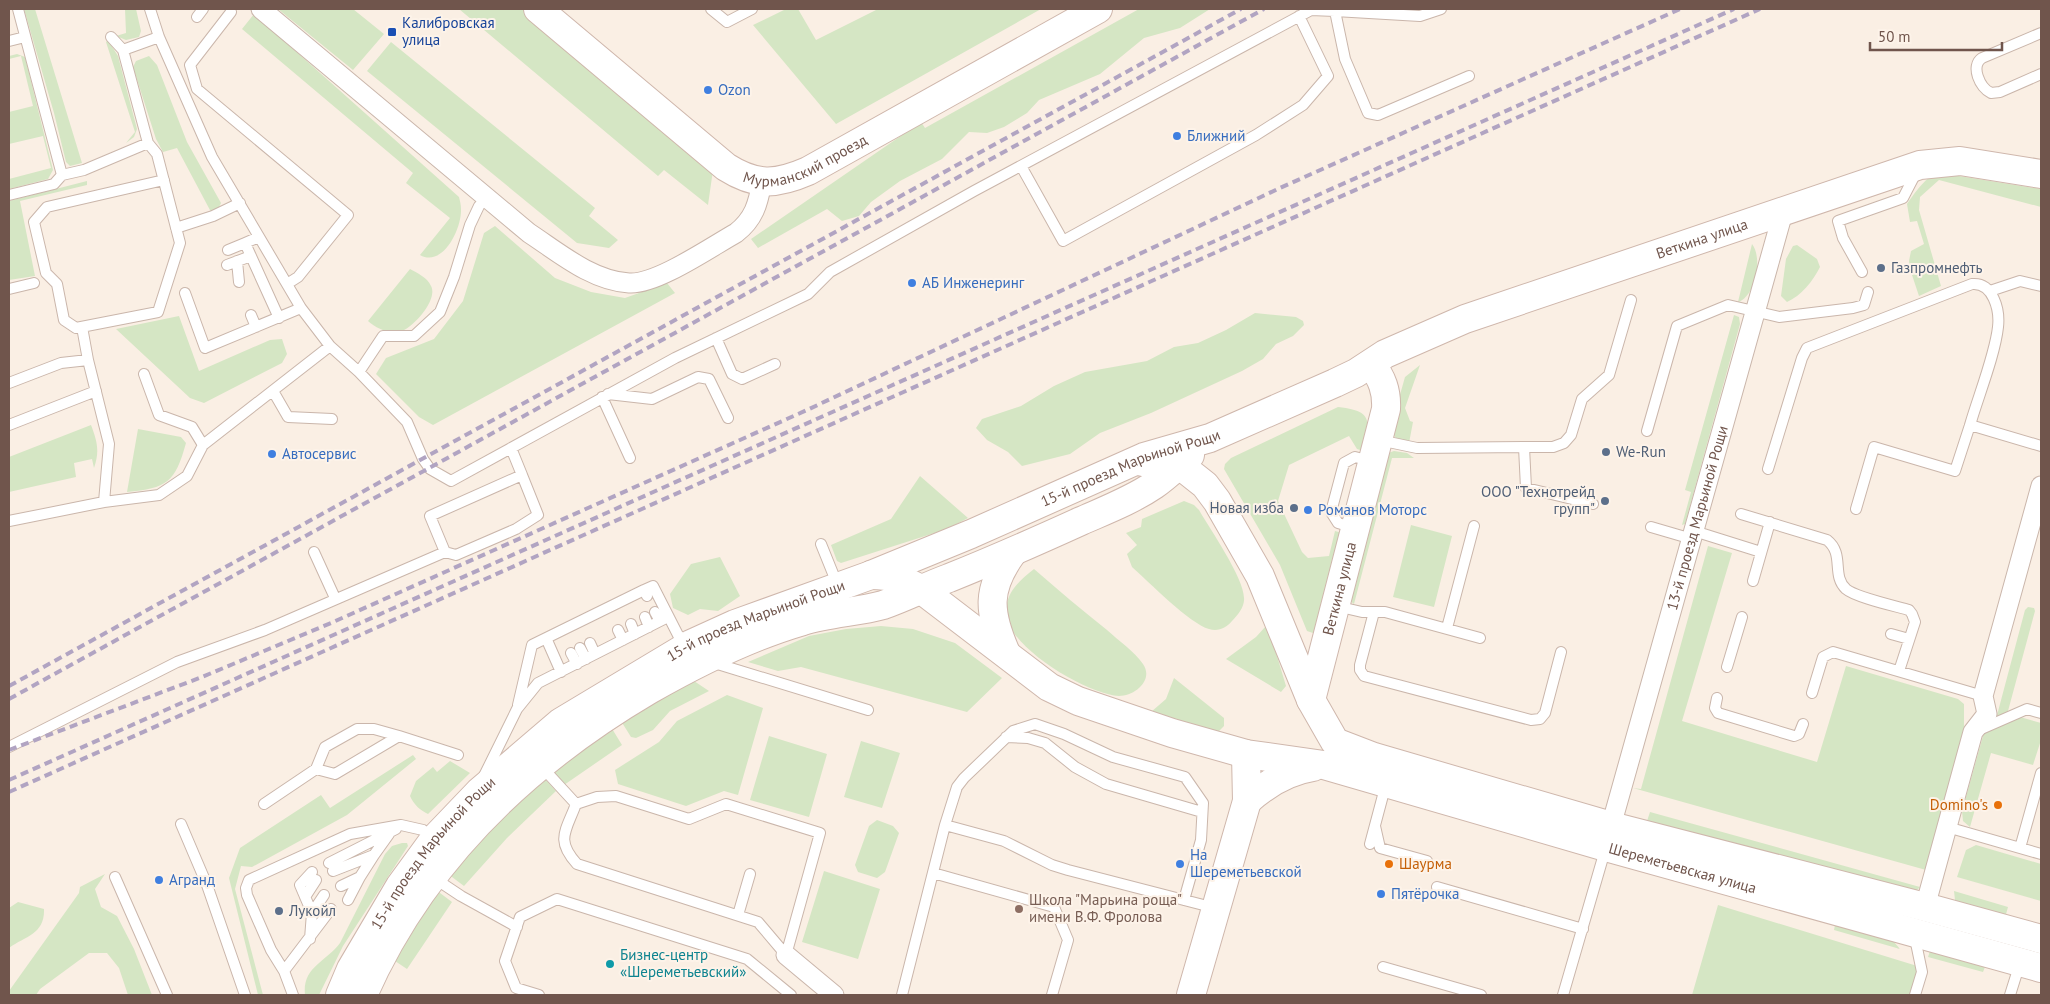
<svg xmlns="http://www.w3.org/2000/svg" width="2050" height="1004" font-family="'PT Sans',sans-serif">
  <rect width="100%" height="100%" fill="#faefe4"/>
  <path fill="#d5e6c4" d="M24,9h11l47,154 -12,3 -4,-4 -12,-49z
    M125,9h11l5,22 -2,6 -13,3 -10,-4 10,-3z
    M278,9h75l31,25 -31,36z
    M459,9h64l190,161 -5,35 -44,-35 -6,6z
    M786,9h12l18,31 62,-31h163l-205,115 -83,-99z
    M1139,9h71l-30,19 -36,10 -44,36 -61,26 -12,13 -23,14 -17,6 -18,-1 -27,27 -42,22 -29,21 -12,14 -17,5 -15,-12 -69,39 -7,-9 170,-117 4,6z
    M254,14l205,183c1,4 2,8 2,12 1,19 -18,59 -41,46l30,-37 -44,-35 7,-10 -171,-144z
    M108,40l10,16 19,73 -3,8 -8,6 9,-11 -29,-90z
    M391,42l204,166 -6,8 29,24 -9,8 -32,-5 -210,-172z
    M17,54l8,3 28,113 -5,9 -39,10v-10l42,-11 -8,-32 -34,8v-32l24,-6 -12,-50 -12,3v-3z
    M149,56l8,9 30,77 34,61 -2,4 -8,5 -34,-64 -14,4 -7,-13 -23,-72 3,-6z
    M1940,173l101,16v18l-102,-27 -19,17 -1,13 22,76 -22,10 -9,-27 -1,-8 2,-10 13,-7 -7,-23 -7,1 -3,-18c8,-11 19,-29 33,-31z
    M87,181v4l-67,16 15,75 -26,4v-79z
    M495,226l60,52 36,14 34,6 42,-15 8,10 -242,132 -14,-8 -43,-43 10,-16 48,-19 29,-38 21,-68z
    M1752,244c11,14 4,52 -14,58z
    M1797,245l20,14 3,8c-7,14 -19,29 -33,35l-6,-6 5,-37 7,-13z
    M410,269c7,4 17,8 21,17 7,13 -15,38 -27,44 -12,6 -27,-1 -36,-9z
    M1255,313l41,4 7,4 1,4 -11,11 -17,8 -13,15 -21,12 -91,42 -51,20 -30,21 -48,12 -14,-14 -21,-12 -11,-12 6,-9 39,-13 33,-20 31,-14 62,-11 27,-14 24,-4 28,-13z
    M1734,315l5,2 1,7 -55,200 -3,1 9,-33 -6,-2z
    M179,316l20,55 71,-31 12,-1 5,15 -5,9 -78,40 -14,-5 -74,-69z
    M1420,365l-15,43 5,13 3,1 -4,21 -12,-4 -4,-4 -1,-12 13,-46z
    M1338,407c36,4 32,14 25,44l-6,-2 -8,-13 -60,29 -11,36 24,51 6,6 21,-2 6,-25 7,2 -25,94 -4,6 -6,-2 -27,-66 -56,-96 1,-5 6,-6z
    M91,425c6,16 9,26 3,43l-2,-9 -18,4 2,14 -67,15v-35z
    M138,429l43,8 5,6c-11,40 -19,45 -59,49z
    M1394,451l13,2 7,5h-22l-38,146 -5,-4 39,-147z
    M920,476l48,42 -21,11 -106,34 -4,-2 -6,-16 60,-26z
    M1184,501l10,4 5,5c11,19 45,68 45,88 1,8 -6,17 -12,23 -6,7 -14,11 -23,8 -19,-5 -61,-48 -77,-62l-5,-13 10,-9 -11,-12 15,-6 1,-8z
    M1411,525l41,11 -18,71 -41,-10z
    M1708,546l24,7 -50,168 135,41 29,-96 112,33 6,5v23l-38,143 -293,-82 8,1z
    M720,557l20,39 -22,15 -18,-2 -12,6 -15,-7 -3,-14 21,-30z
    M1034,569c24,21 48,41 73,61 12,11 27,21 36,34 11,16 -8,32 -24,32 -31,-1 -114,-50 -113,-84 0,-20 13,-31 28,-43z
    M2028,607l6,1 1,3 -27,100 -2,4 -10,4 29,-109z
    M881,626l32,3 42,14 47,35 -35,34 -166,-45 -23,4 -30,-9 61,-26 37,-7z
    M1266,626h2l18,60 -5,6 -55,-33 30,-22z
    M694,678v3l15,10 -39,20 -17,19 -17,8 -5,-1 -10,-16z
    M1174,678l50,40v8l-5,5h-9l-59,-19 15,-13z
    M727,695l36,13 -25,87 -14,-4 -38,15 -68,-22 -3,-14 44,-28 18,-21z
    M2020,717l21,6v17l-8,25 -42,-12 -21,74 -7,-6 -1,-10 21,-75 2,-5z
    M611,727l11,18 -58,40 -12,-16z
    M769,736l58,18 -18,63 -59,-17z
    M861,741l39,12 -18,55 -38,-11z
    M413,755l3,4 -69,56 -95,52 -11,-1 -6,23 28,106h-5l-29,-117 11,-30 81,-53 9,13z
    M450,761l20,12 -42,41c-8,-4 -14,-9 -18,-18l6,-15 17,-14 4,5z
    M543,777l13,14 -49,47 -43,48 -16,-12 12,-16z
    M1650,812l270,75 -5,5 -11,1 -257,-72z
    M877,820l16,6 6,7 -14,39 -8,6 -19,-6 -3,-7 14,-39z
    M402,843h5l1,3 -65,100 -24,49h-14c-3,-28 21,-33 35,-52l45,-89 7,-8z
    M1976,845l65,19v37l-84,-24 9,-27z
    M824,871l56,18 -22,70 -56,-17z
    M105,874l-10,15 6,18 16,9 17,33 18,46h-24l-9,-27 -12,-15h-18l-49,36 -4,6h-27v-4l70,-98 1,-6z
    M436,890l16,12 -45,67 -15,-10z
    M1954,891l54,16 -3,11 -47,-15 -3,-3z
    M18,902l26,7c1,25 -18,27 -35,39v-40z
    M1718,905l209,64 -7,26h-228z
    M1835,925l59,17 6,7 -66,-19z
    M1930,951l55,16 -2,5 -55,-15z"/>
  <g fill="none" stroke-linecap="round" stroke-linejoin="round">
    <g stroke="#cab6ab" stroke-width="12">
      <path id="lane" d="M150,9l9,28 53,120 89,151 29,38 29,26 48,50 16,37 7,10 21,12 224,-123 133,-64 22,-22 144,-81 337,-181 24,1 10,48 23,54 10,2 91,-39
        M711,9l16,13 25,-13
        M1335,11l85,5 21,-7
        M231,12l-41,53 7,24 151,126 -50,62 -11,7
        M197,17l6,-8
        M2041,33l-59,25c-12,8 -2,30 9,35l9,-1 41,-18
        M111,37l12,13
        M159,37l-36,13 25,93 9,11 23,89 -22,69 -82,16 -12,-8 -7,-36 -11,-11 -12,-51 13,-15 117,-27
        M9,41l16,-4
        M1021,166l42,75 193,-106 47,-30 25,-29 -29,-60
        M62,175l22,-5 64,-27
        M9,195l45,-11 8,-9 -44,-166
        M176,228l37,-12 27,-13
        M259,237l-14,6 34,75
        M228,250l17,-7
        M237,261l2,21
        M227,265l24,-9
        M1862,272l-19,-34 -5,-17 65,-23 14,-27
        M9,289l25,-6
        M1990,291l30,-10 21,5
        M185,293l20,55 96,-40
        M251,315l5,12
        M82,327l6,33
        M716,338l16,36 10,5 33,-15
        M359,372l24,-36h31l26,-24 14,-35 16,-52 9,-19 9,-10
        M144,374l15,41 33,12 11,18
        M9,383l52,-20 27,-3 21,84 -5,58
        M273,391l15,26 44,2
        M608,394l44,5 46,-22 11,2 19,39
        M602,397l28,61
        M9,425l87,-34
        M1647,431l30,-105 51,-21 51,12 74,-9 11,-3 4,-13
        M1379,440l38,8 107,-1 2,41 67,16
        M1524,447h29l11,-4 7,-8 11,-36 27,-24 22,-75
        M1768,469l34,-111 5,-10 165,-64c21,-2 28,26 26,43 -3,28 -20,70 -28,98l71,21
        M1856,509l18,-62 81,24 15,-46
        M1741,514l86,26c18,14 4,35 19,49 9,8 49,17 63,21l3,4 3,8 -16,49
        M9,521l95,-19 55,-7 28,-19 16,-31 127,-99
        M1651,527l41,12
        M1355,528l-17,-5 -7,-11 13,-49 11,-6 16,4
        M1694,531l67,21
        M821,544l17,42
        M314,552l21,46
        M445,552l-15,-36 92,-41 -11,-27
        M1753,581l17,-59
        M644,590l9,-4 25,49 12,9
        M1336,606l26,6h23l95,26
        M655,612l5,9
        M1374,612l-14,53v5l4,6 167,44 9,-1 5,-6 16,-61
        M645,617l4,10
        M631,624l4,10
        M1447,628l27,-102
        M618,630l5,10
        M1891,634l18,5
        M546,638l15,34
        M590,643l5,11
        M580,648l6,11
        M571,653l6,11
        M711,662l157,48
        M1727,667l15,-50
        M1812,693l11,-36 10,-5 150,44
        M1717,698l-2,10 3,5 76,23 5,-2 4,-10
        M518,705l14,-60 112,-55 3,6
        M1979,730l48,-21 14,4
        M1006,737l22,1 17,5 30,24 31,17 96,28
        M9,747l168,-85 88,-32 180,-78 11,3 60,-26 22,-14 -16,-40
        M541,766l35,38
        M316,769l9,-22 32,-18h17l25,7
        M483,778l34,-69 21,-26 130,-66
        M616,796l73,23 37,-15 94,29 -34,122 -28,-33 -181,-58c-22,-24 -11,-33 -1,-60l21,-7z
        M264,804l52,-35 19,5 64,-38 59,19
        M181,824l26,61 38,110
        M945,825l12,-38 7,-9 49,-47 22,-7 29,10 49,23 72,20 18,26 -2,37 -17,60
        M1375,826l5,22 47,13
        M1947,827l94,27
        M1370,844l16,-60
        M2020,848l21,-75
        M329,863l67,-34
        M333,871l41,-16 15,-21
        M933,873l121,34 14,33 -16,55
        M115,877l52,118
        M434,878l27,18 56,31
        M341,886l19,-9 14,-22
        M1437,887l146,42
        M305,897l11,-17
        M348,900l12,-23
        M312,913l12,-18
        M738,915l12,-41
        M310,939l2,-26 -12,-28 12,-13
        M1383,967l98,28
        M284,971l47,-62
        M293,995l-9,-24 -13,-21 -24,-55 -1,-7 3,-8 101,-46 51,-9 22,5 10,7
        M539,995l-23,-7 -11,-27 15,-44 37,-18 190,60 44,36
        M902,995l43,-170 59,16 48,24 16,5 147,38
        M1563,995l43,-148
        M1915,995l7,-23 -6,-29 2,-9
        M2010,995l10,-32"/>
    </g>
    <g stroke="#cab6ab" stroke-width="21">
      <g id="street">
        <path d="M261,9l268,224c29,19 63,48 100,50 27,2 82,-36 107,-50 18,-14 22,-29 26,-51"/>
        <path id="s1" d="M1611,826l173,-617"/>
        <path d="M1925,907l48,-175 14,-18 -4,-18 58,-210"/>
        <path d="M786,955l48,40"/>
      </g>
    </g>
    <g stroke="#cfb7ac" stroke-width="30">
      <g id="secondary">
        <path id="s2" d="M538,9l188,158c30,19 50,18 82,4l290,-162"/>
        <path d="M1142,462l20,-2 19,6 24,19 12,16 43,75 51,124 24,42 39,15 237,69 314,81 116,32"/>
        <path id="s3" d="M871,575c20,0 34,5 51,15l127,97 29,14 94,32 74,21 78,11 282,82 435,121"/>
        <path d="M1006,653c-18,-41 -20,-64 7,-101"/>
        <path id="s4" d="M1311,700l75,-291c1,-18 -4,-31 -15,-45"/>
        <path d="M1247,801c19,-17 40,-30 66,-34"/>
        <path id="s5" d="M340,995l11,-26 49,-83 35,-48 44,-46 82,-70 130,-78 44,-20 136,-49 100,-41 173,-77 66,-19 125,-55 21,-10 29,-19 80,-35 455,-154 40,-4 81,13"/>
        <path d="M363,995c59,-134 162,-232 286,-305 49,-28 99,-53 154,-69 25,-8 55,-9 80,-16 23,-8 44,-19 66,-27 45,-18 88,-37 132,-57 25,-11 51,-21 73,-36 13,-9 24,-20 36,-30"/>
        <path d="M1191,995l56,-194 -1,-47"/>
      </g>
    </g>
    <use href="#lane" stroke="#fff" stroke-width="10"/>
    <use href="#street" stroke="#fff" stroke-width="19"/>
    <use href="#secondary" stroke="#fff" stroke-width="28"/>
    <path stroke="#b1a4c2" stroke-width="4" stroke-dasharray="8 5" stroke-linecap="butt" d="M9,686l1232,-677
      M9,699l1255,-690
      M9,750l193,-73 129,-54 476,-213 473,-222 400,-179
      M9,780l1725,-771
      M9,792l1751,-783"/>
  </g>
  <rect fill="#1a4fb4" stroke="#fdf3e9" stroke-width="2" x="387" y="27" width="10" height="10" rx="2.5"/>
  <g fill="#3f7fe0" stroke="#fdf3e9" stroke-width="2">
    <circle cx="708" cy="90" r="5"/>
    <circle cx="1177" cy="136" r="5"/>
    <circle cx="912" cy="283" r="5"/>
    <circle cx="272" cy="454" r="5"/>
    <circle cx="1308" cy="510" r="5"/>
    <circle cx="1180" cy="864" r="5"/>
    <circle cx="159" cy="880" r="5"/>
    <circle cx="1381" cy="894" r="5"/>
  </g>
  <g fill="#5c6f8a" stroke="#fdf3e9" stroke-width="2">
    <circle cx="1881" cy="268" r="5"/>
    <circle cx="1606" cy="452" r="5"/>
    <circle cx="1605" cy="501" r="5"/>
    <circle cx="1294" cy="508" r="5"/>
    <circle cx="279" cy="911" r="5"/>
  </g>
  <g fill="#e8710a" stroke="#fdf3e9" stroke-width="2">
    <circle cx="1998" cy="805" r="5"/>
    <circle cx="1389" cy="864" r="5"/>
  </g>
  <circle fill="#8d6e63" stroke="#fdf3e9" stroke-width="2" cx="1019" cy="909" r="5"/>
  <circle fill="#0f9aa8" stroke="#fdf3e9" stroke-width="2" cx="610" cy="964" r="5"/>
  <g text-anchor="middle" stroke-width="4" stroke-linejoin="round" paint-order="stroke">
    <g font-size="15" fill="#164399" stroke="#fdf3e9" text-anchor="start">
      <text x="402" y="28">Калибровская<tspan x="402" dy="17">улица</tspan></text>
    </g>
    <g font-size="15" fill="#366cbe" stroke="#fdf3e9" text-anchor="start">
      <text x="718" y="95">Ozon</text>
      <text x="1187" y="141">Ближний</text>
      <text x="922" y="288">АБ Инженеринг</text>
      <text x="282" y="459">Автосервис</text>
      <text x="1318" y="515">Романов Моторс</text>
      <text x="1190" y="860">На<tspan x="1190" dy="17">Шереметьевской</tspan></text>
      <text x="169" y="885">Агранд</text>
      <text x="1391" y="899">Пятёрочка</text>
    </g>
    <g font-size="15" fill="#70554c" stroke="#fdf3e9">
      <text dy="5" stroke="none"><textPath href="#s2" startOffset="332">Мурманский проезд</textPath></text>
      <text dy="5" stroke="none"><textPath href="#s5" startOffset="1598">Веткина улица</textPath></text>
      <text dy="5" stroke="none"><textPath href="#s5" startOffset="981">15-й проезд Марьиной Рощи</textPath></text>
      <text dy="5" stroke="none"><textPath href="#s1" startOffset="320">13-й проезд Марьиной Рощи</textPath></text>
      <text dy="5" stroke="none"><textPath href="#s4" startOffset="115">Веткина улица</textPath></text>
      <text dy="5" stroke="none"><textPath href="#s5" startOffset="576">15-й проезд Марьиной Рощи</textPath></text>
      <text dy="5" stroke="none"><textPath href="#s5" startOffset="171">15-й проезд Марьиной Рощи</textPath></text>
      <text dy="5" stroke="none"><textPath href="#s3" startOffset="874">Шереметьевская улица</textPath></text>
    </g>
    <g font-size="15" fill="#4e5e75" stroke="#fdf3e9" text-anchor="start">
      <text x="1891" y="273">Газпромнефть</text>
      <text x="1616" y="457">We-Run</text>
      <text x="1595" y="497" text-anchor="end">ООО "Технотрейд<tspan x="1595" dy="17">групп"</tspan></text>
      <text x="1284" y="513" text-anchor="end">Новая изба</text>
      <text x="289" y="916">Лукойл</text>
    </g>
    <g font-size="15" fill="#c56008" stroke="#fdf3e9" text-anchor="end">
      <text x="1988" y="810">Domino's</text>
      <text x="1399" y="869" text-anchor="start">Шаурма</text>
    </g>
    <g font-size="15" fill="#785e54" stroke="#fdf3e9" text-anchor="start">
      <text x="1029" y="905">Школа "Марьина роща"<tspan x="1029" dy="17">имени В.Ф. Фролова</tspan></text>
    </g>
    <g font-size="15" fill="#0d838f" stroke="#fdf3e9" text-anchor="start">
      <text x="620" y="960">Бизнес-центр<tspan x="620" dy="17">«Шереметьевский»</tspan></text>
    </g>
  </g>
  <rect width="2050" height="1004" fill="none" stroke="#70554c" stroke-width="20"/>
  <path d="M1870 42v8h132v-8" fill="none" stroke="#70554c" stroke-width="2.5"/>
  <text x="1878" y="42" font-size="15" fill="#70554c" stroke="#fdf3e9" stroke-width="4" paint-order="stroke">50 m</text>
</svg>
